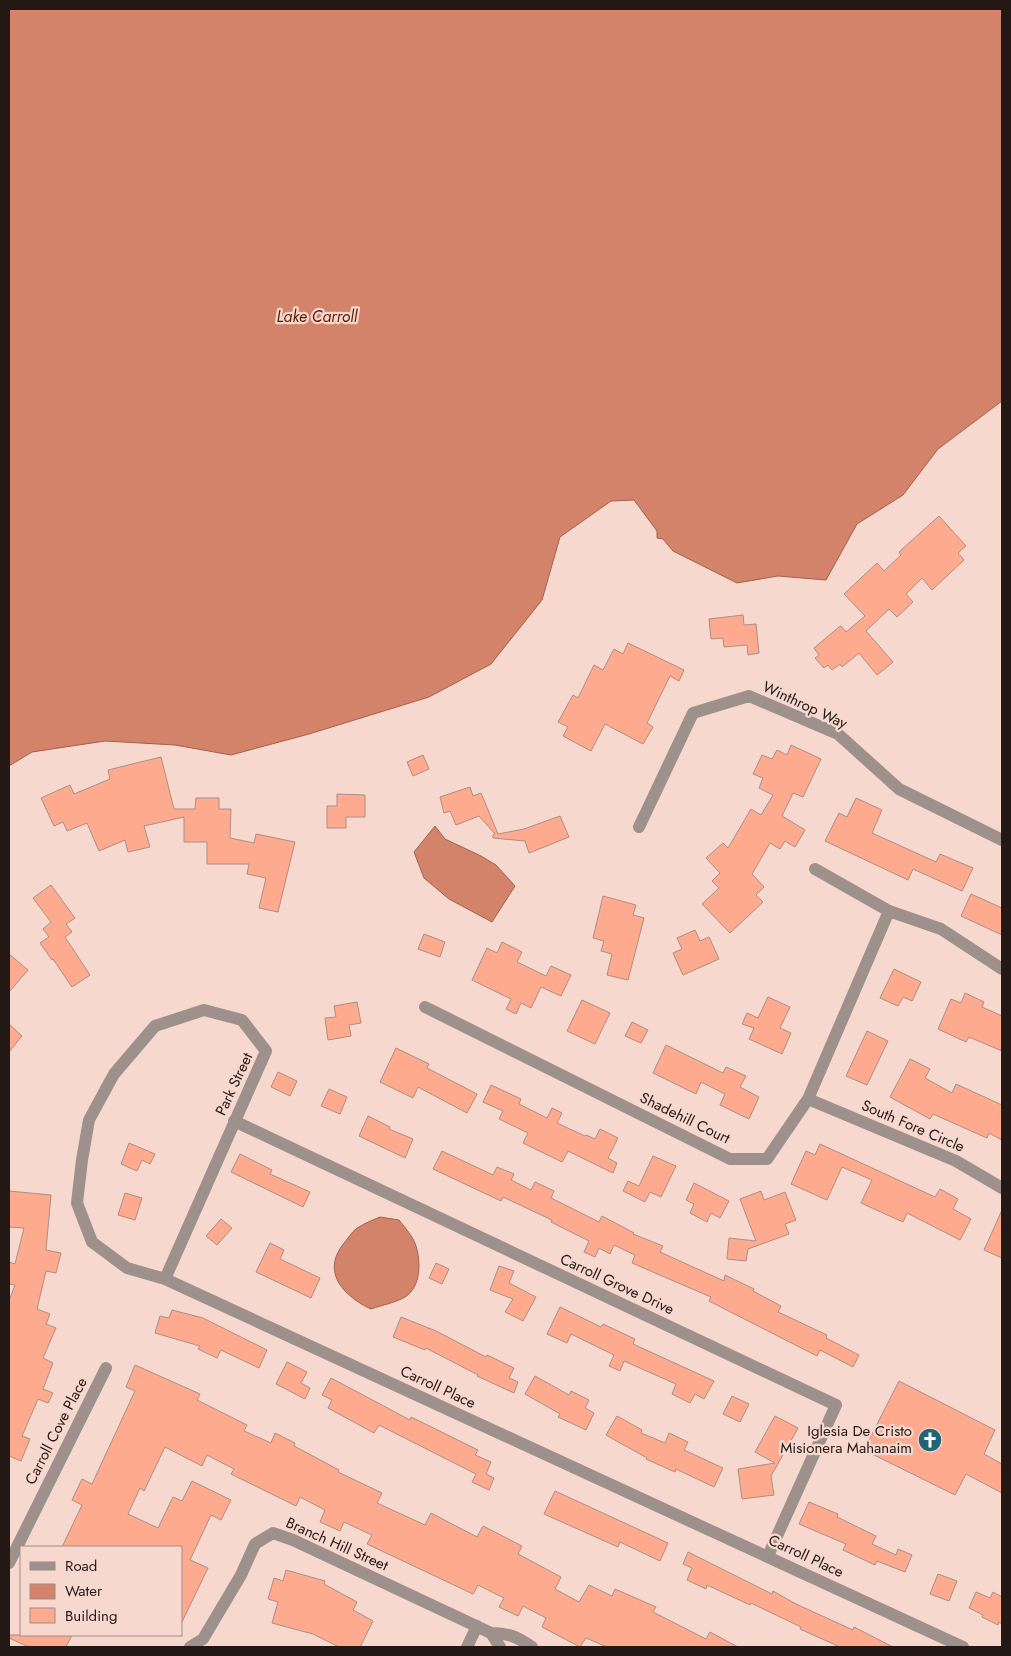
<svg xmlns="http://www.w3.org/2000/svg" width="1011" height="1656" font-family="Jost,sans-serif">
  <rect width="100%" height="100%" fill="#f7d8ce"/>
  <path fill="#d28369" stroke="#9e6350" d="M9,9h993v392l-64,48 -35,46 -46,29 -31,56 -48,-4 -41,7 -64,-32 -10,-12 -6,-1v-7l-23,-31 -23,1 -51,36 -18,63 -51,64 -62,33 -120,37 -78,21 -56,-10 -70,-4 -73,11 -23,14z
    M435,826l10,13 36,17 15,9 19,21 -23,36 -43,-23 -25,-21 -10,-26z
    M380,1217l19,3c6,8 14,16 17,26 5,16 5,41 -11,51 -10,6 -23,8 -34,12 -28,-13 -51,-38 -26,-67 4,-5 8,-12 14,-15 6,-4 14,-7 21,-10z"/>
  <path fill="#feaa8f" stroke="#ab8e85" d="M939,516l27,30 -8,7 6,7 -32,30 -10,-12 -16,16 7,8 -16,15 -8,-8 -23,22 27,31 -16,13 -18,-22 -17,14 -2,-3 -8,6 -4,-5 -4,3 -9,-10 4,-3 -5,-7 25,-21 2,-1 5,6 19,-16 -21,-22 33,-31 7,8 17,-16 -2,-3z
    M743,615l1,10 12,-1 3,29 -11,2 -1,-10 -23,2 -1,-9 -12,1 -2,-20z
    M628,643l56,27 -5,11 -9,-5 -23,47 6,4 -10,17 -38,-20 -14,27 -28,-15 5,-9 -10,-5 15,-27 5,3 16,-33 9,5 11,-21 9,5z
    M791,745l30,14 -18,38 -10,-4 -11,23 23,14 -10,17 -10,-6 -5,8 -10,-6 -18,31 12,13 -8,8 7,7 -33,31 -28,-29 17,-16 -7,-7 8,-8 -14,-15 17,-15 5,5 23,-39 10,6 12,-20 -14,-7 4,-10 -10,-4 9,-19 10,4 5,-9 10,5z
    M423,755l6,14 -16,7 -6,-14z
    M161,757l13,52h21l1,-11h23v11h12l-1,29 24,5 2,-9 39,8 -17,70 -19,-4 7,-30 -19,-4 2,-10h-42v-22h-23v-25l-40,9 6,21 -22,5 -3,-12 -26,11 -12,-28 -20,8 -4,-9 -9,4 -13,-28 29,-13 4,9 36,-15 -2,-9z
    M470,787l3,9 8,-3 17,41 26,-5 36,-13 9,21 -40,16 -4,-12 -32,-3v-3l2,-1 -16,-18 -23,9 -6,-14 -6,2 -4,-16z
    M337,794l28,1v22h-19v11h-19v-22h10z
    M856,798l26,12 -10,23 64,29 4,-8 33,14 -11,23 -49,-22 -5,11 -83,-39 14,-28 8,4z
    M51,885l24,33 -9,6 6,8 -7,5 25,38 -18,12 -19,-28 -1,1 -12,-17 9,-6 -6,-8 8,-7 -18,-24z
    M971,894l31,14v27l-41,-19z
    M603,896l33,9 -3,10 11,3 -16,62 -21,-5 5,-21 -11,-3 3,-10 -11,-3z
    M695,930l5,11 9,-4 10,22 -36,16 -10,-22 9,-4 -5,-11z
    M424,934l21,8 -5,15 -22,-8z
    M502,942l20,10 -5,10 29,14 5,-10 20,9 -10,21 -20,-9 -10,21 -10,-5 -5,11 -10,-5 5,-10 -39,-19 15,-32 10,5z
    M9,954l19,16 -19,22z
    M894,969l27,13 -9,19 -9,-4 -5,9 -18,-8z
    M965,993l19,9 -2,5 20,9v35l-33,-14 -3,5 -28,-13 13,-30 10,4z
    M768,997l22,10 -10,21 11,5 -9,21 -33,-15 5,-11 -12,-4 5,-11 11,5z
    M582,1000l28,13 -15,31 -28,-13z
    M357,1002l4,21 -12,2 2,11 -23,4 -3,-22 11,-1 -2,-11z
    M632,1022l16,8 -7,13 -16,-7z
    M9,1024l13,12 -13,16z
    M867,1031l21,10 -21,44 -21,-9z
    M666,1045l57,28 3,-6 20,9 -6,11 19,10 -10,22 -29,-14 5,-11 -24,-12 -5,12 -43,-21z
    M396,1048l33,16 -2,4 50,26 -10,19 -49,-26 -5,11 -33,-16z
    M910,1059l20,10 -5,9 27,15 4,-9 46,21v35l-13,-7 -2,5 -54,-24 -3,5 -40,-22z
    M278,1072l19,9 -7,15 -19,-9z
    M491,1085l30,14 -2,5 28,14 5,-10 10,5 -5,10 28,13 1,-1 9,4 5,-10 18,9 -10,20 9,5 -4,10 -45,-22 -6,11 -39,-19 5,-10 -29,-14 4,-8 -20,-9z
    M329,1089l18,8 -7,17 -19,-8z
    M368,1116l22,11 -1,2 24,10 -8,19 -46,-22z
    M129,1143l26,11 -5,10 -8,-4 -5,11 -16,-7z
    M820,1144l115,53 5,-8 18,10 -5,10 18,10 -11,21 -53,-27 -4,9 -42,-19 11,-23 -30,-13 -15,33 -36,-16 15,-33 9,4z
    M442,1151l51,24 4,-8 17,7 -3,6 20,10 4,-8 19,9 -3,7 48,24 3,-6 32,17 -1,1 30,12 -3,6 64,29 1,-6 29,14 -1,2 28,15 -3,6 49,23 -1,3 33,17 -6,12 -33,-17 -3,6 -108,-55 2,-4 -79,-34 3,-8 -21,-10 -4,9 -11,-6 -4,9 -11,-5 5,-11 -38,-19 1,-2 -49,-23 -2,4 -68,-32z
    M240,1154l32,16 -2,4 40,18 -7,15 -72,-35z
    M653,1156l23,10 -15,31 -11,-5 -5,10 -22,-11 5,-10 11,5z
    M694,1183l35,18 -9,17 -9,-5 -4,9 -17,-9 4,-9 -8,-4z
    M9,1191l42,4 -5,55 15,3 -5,20 -10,-2 -9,38 13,5 -4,10 10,4 -13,30 10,5 -10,26 10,4 -5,10 -10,-4 -16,37 8,3 -9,22 -12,-5v-155l6,-16 -6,-1v-22l6,2 9,-36 -15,-1z
    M761,1191l3,9 21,-8 11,28 -11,4 4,10 -41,15 -2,12 -19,-2 2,-21 27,3 -16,-42z
    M125,1193l17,5 -7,22 -17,-5z
    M1002,1210v48l-18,-8z
    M221,1219l11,9 -15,17 -11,-9z
    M270,1243l14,7 -4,9 40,19 -9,20 -55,-26z
    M436,1263l13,6 -7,15 -13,-6z
    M499,1266l15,5 -5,12 27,14 -13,24 -18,-9 8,-13 -23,-9z
    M560,1307l41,20 2,-3 32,15 -2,5 81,37 -10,18 -9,-5 -5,9 -18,-9 4,-10 -52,-23 -4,10 -11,-5 5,-11 -43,-21 -4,9 -20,-9z
    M172,1310l31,8 64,32 -8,18 -38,-18 -4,8 -19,-9 2,-3 -45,-13 5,-17 9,2z
    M401,1317l35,14 50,26 1,-2 27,13 -5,10 9,4 -4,11 -37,-17 1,-1 -52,-27 -1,2 -32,-13z
    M287,1362l20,10 -6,11 9,5 -5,11 -29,-15z
    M135,1365l65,29 -3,6 50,25 -3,6 27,12 4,-10 20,10 -1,3 45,24 -1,2 44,21 -5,10 48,22 6,-12 46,24 6,-11 39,20 -4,8 43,23 -6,12 24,13 10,-17 23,11 3,-7 41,18 -3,5 53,27 4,-7 28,15h-131l-21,-9 -6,9 -38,-20 4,-9 -23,-12 -5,10 -19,-9 5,-9 -26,-13 -5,9 -106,-50 5,-9 -28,-13 -4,9 -20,-9 5,-12 -25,-13 -4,9 -65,-32 3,-5 -27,-14 -5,11 -37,-19 -21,44 -4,-3 -12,26 30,14 15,-31 9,4 10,-20 39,19 -10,20 -10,-5 -21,45 18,8 -27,56v-77h-119l20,-42 -10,-5 10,-21 10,5 43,-93 -9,-4z
    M535,1376l34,19 2,-4 18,9 -4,8 9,5 -8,17 -28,-13 2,-3 -35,-20z
    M331,1378l79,42 1,-3 67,33 -3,5 16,7 -5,12 8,4 -5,12 -17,-8 4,-8 -97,-49 -5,8 -46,-25 4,-8 -10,-5z
    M899,1381l96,49 -11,24 18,10v29l-36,-19 -11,21 -91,-45z
    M732,1396l17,8 -9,18 -17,-8z
    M617,1416l25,14 -1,3 24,10 4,-10 19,9 -4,8 39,18 -9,19 -38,-18 -1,3 -29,-13 1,-1 -41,-23z
    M775,1416l23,12 -27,48 3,19 -32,4 -4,-30 37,-6 -20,-11z
    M555,1491l113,52 -8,18 -40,-19 -2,5 -74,-33z
    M809,1502l29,12 -1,3 39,19 -4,8 24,11 2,-6 14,6 -7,17 -28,-11 -2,4 -32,-15 3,-6 -47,-20z
    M688,1552l84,42 1,-3 23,13 57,26 1,-3 39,20h-53l-40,-18 1,-2 -50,-24 -1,2 -43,-20 -1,4 -19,-9 5,-12 -9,-4z
    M286,1570l39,11 -1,3 33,18 -4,8 20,11 -13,26h-21l-26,-13 -41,-11 6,-21 -10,-3 6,-21 9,3z
    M938,1574l19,7 -8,20 -19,-7z
    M976,1592l14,6 3,-6 9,5v27l-3,-2 -1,3 -16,-8 1,-2 -14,-7z
    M9,1635h63l-6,12h-37l-20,-9z"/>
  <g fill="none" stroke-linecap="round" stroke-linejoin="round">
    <path stroke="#9e918c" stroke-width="12" d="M639,827l54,-114 56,-17 89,38 61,55 103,51
      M815,869l74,42 52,18 61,40
      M425,1007l305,152h37l41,-60 81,-188
      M808,1099l148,62 46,27
      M234,1121l602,284 -68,151
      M165,1279l101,-228 -24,-31 -38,-10 -49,16 -41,48 -25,46 -7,40 -5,43 15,39 35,26 38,11 798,368
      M9,1563l97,-195
      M491,1633l9,14
      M190,1647l13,-8 38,-64 14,-31 18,-11 20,7 198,93c19,1 25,3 41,14
      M467,1647l10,-21"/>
  </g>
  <defs>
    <g id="church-disc" transform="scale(1.25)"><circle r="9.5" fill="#206476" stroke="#f7d8ce"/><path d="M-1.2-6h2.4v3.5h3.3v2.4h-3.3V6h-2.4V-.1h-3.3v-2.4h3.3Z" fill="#fff"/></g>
  </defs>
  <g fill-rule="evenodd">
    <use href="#church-disc" x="930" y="1440"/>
  </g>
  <g text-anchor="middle" stroke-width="4.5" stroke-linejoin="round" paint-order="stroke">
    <g font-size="15" fill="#231814" stroke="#f7d8ce">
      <text transform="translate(805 705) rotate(25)" y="5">Winthrop Way</text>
      <text transform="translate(234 1084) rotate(-65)" y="5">Park Street</text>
      <text transform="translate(685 1118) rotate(26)" y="5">Shadehill Court</text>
      <text transform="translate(913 1126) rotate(23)" y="5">South Fore Circle</text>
      <text transform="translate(617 1284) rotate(25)" y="5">Carroll Grove Drive</text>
      <text transform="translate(438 1387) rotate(25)" y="5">Carroll Place</text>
      <text transform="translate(56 1431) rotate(-63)" y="5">Carroll Cove Place</text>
      <text transform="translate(337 1544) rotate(24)" y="5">Branch Hill Street</text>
      <text transform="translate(806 1556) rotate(25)" y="5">Carroll Place</text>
    </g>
    <g font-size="15" fill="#231814" stroke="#f7d8ce" text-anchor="end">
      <text x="912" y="1436">Iglesia De Cristo<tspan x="912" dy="17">Misionera Mahanaim</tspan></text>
    </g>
    <g font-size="16" font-style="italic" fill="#5f1800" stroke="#f7d8ce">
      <text x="317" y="322">Lake Carroll</text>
    </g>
  </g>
  <rect width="1011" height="1656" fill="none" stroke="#231814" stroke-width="20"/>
  <rect x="20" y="1546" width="162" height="90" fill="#f7d8ce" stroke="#a28b84"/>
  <rect x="30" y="1562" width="25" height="8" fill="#9e918c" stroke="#a28b84"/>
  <text x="65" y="1571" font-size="15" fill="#231814">Road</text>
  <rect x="30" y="1584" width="25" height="15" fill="#d28369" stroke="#a28b84"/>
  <text x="65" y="1596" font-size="15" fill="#231814">Water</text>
  <rect x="30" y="1608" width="25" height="15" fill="#feaa8f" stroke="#a28b84"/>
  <text x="65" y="1621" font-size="15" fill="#231814">Building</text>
</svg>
